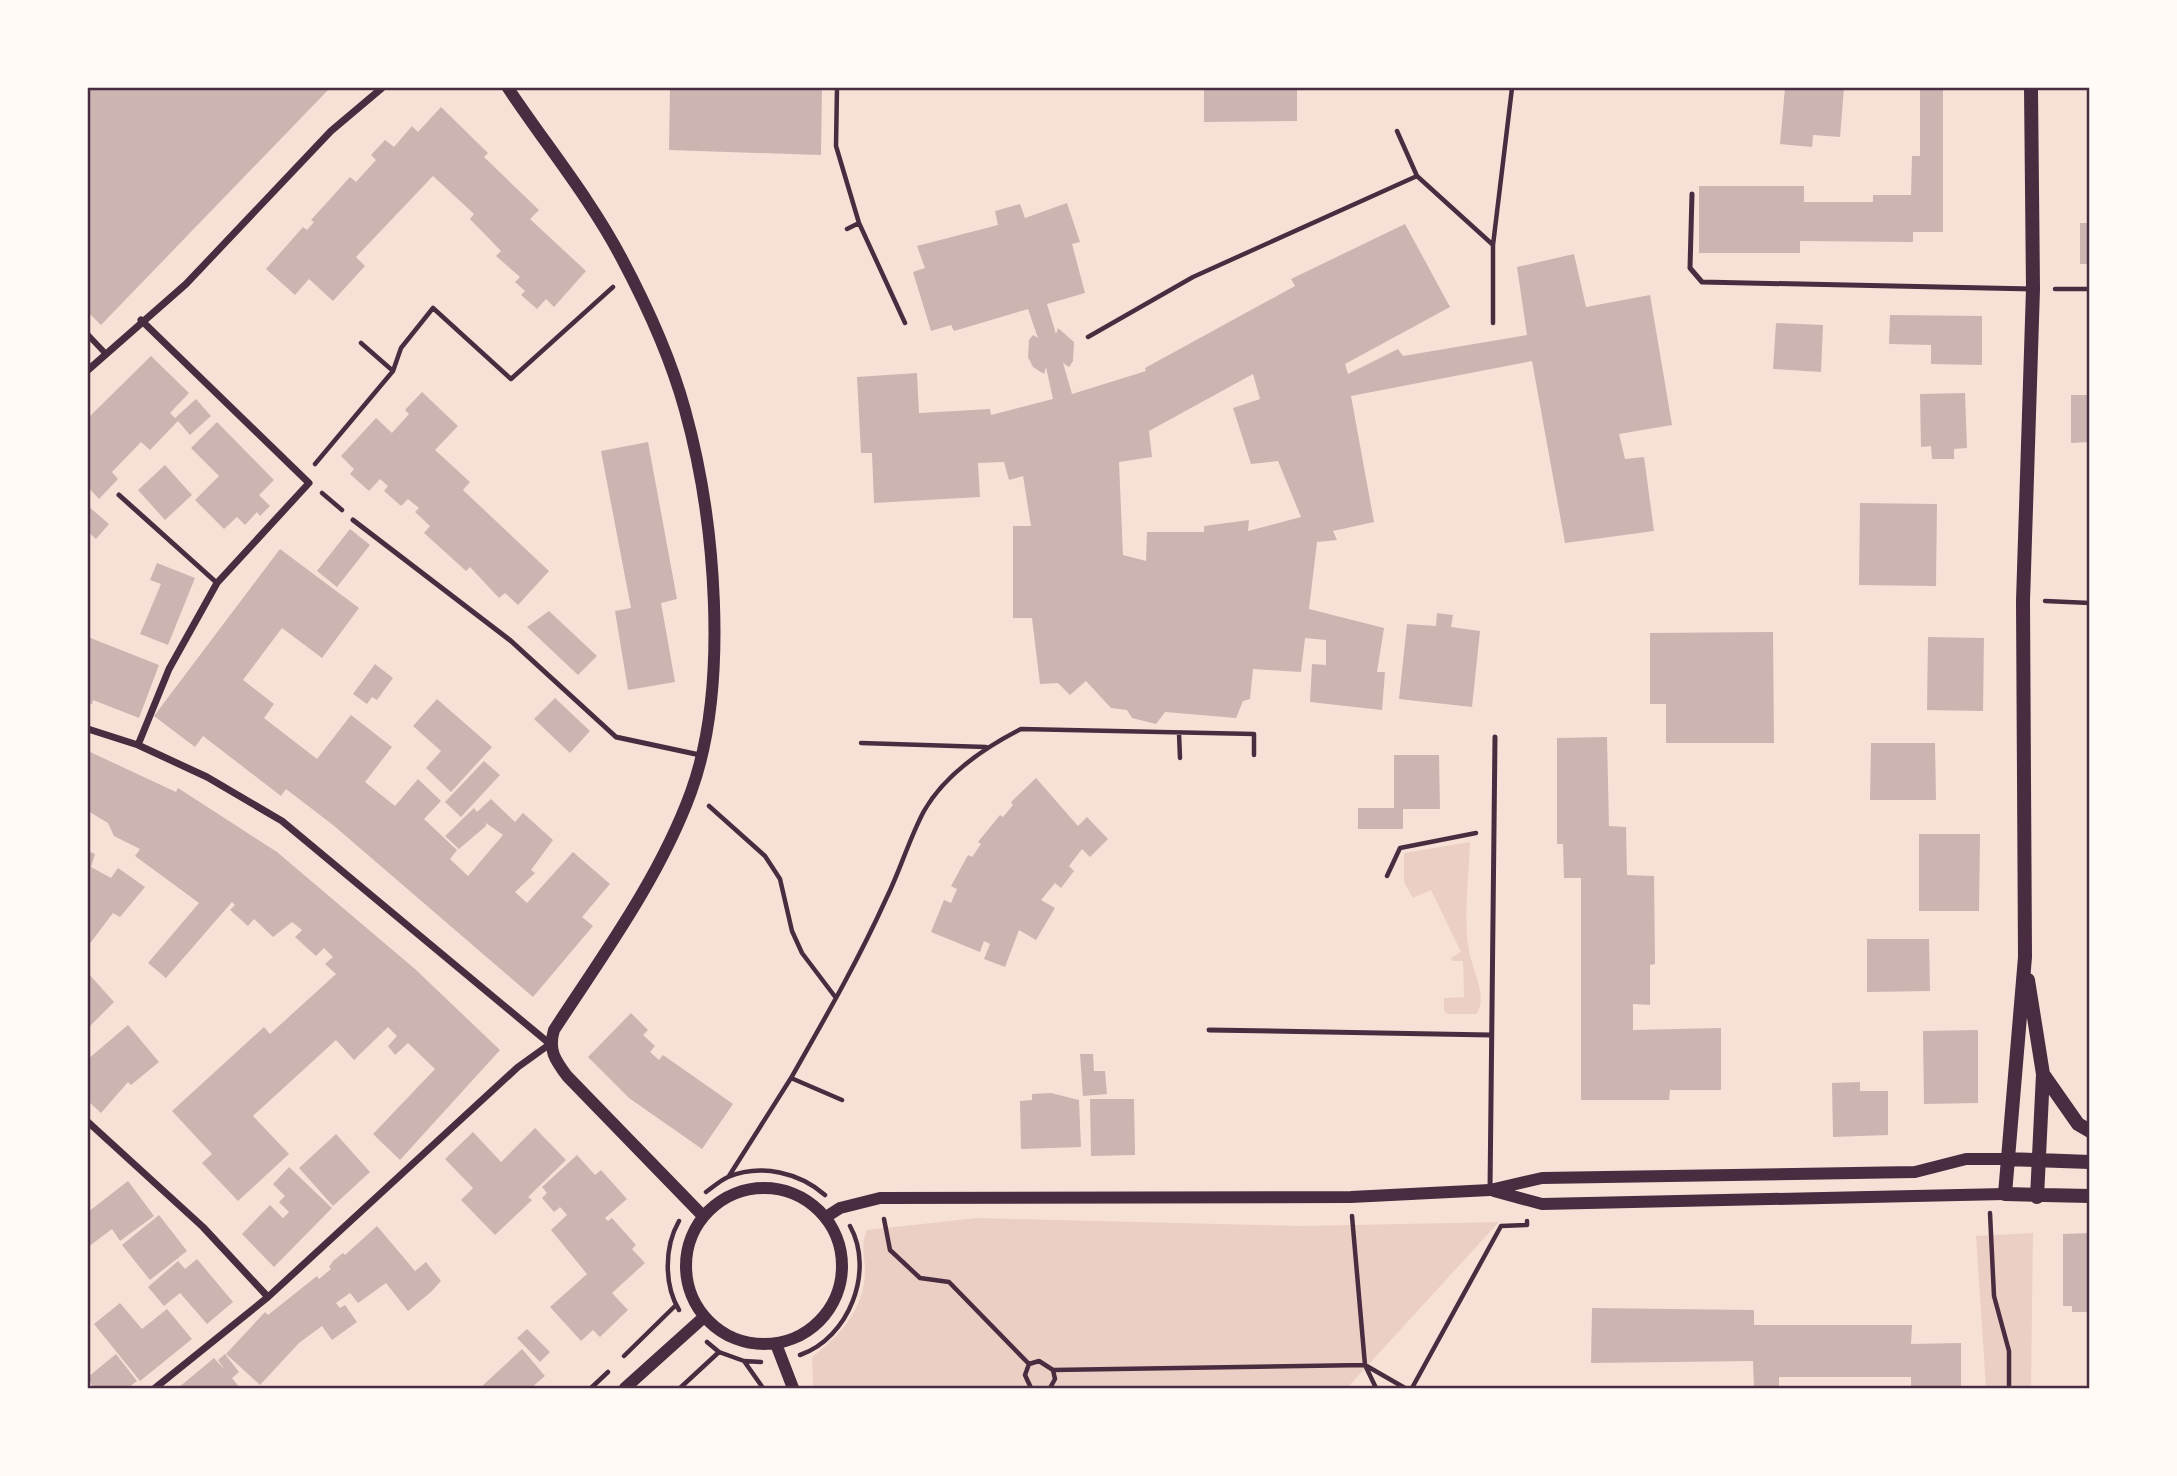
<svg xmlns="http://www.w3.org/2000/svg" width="2177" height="1476" font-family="Rubik,sans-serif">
  <rect width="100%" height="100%" fill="#f7e1d7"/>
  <path fill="#ebcfc5" d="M1470,842c-1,35 -7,75 -1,109 3,18 20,47 7,63h-28l-4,-3v-13l20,-1 -1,-36h-11l-1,-3 10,-6 -30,-62 -18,8 -9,-16v-29z
    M977,1218l325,8 197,-4 -152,166h-534l-1,-31c28,-22 52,-47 53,-85 0,-16 -5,-27 2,-42z
    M2033,1233l-2,155h-45l-10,-152z"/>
  <path fill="#ccb4b1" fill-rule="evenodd" d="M88,88h242l-229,237 -13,-13z
    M670,88h152l-1,67 -152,-5z
    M1204,88h93v33l-93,1z
    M1785,88h59l-4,49 -27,-2 -1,12 -32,-3z
    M1920,88h23v144h-30v10l-113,-1v12h-101v-67h105v16h69v-7h38l1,-39h8z
    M441,107l47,46 -4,4 55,53 -9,9 56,52 -32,36 -8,-8 -9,10 -16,-14 4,-4 -10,-9 5,-5 -24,-21 5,-5 -31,-32 4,-5 -41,-38 -77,81 9,9 -32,35 -24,-22 -14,16 -29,-26 37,-42 4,3 7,-8 -3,-2 39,-43 6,5 20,-22 -5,-5 14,-15 9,7 18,-21 6,6z
    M1067,203l13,39 -8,2 13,49 -38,11 9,30 2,-6 16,14 -1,19 -4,6 -6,-4 9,31 74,-23 -1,-3 150,-82 -4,-7 114,-55 45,83 -105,57 3,10 50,-25 5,7 124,-21 -10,-68 57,-13 12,53 64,-12 22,130 -53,9 6,25 19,-2 10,74 -89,12 -33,-182 -181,35 23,126 -41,9 4,9 -20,2 -8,67 75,19 -7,44h8l-3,38 -72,-8 2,-38 14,1v-25l-21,-2 -4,34 -48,-3 -3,30 -7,2 -7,17 -71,-6 -9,12 -24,-6 -5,-8 -16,-2 -25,-27 -16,14 -12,-12 -18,1 -8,-66h-19v-92h18l-8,-50 -14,4 -5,-18 -26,1 2,34 -106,6 -2,-50h-11l-4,-76 60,-4 2,40 71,-4 1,6 62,-16 -7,-32 -2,7 -11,-7 -5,-10 1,-17 4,-5 5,3 -10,-29 -74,22 -3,-6 -20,6 -18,-59 12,-4 -8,-22 81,-21 -3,-14 25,-7 5,14zM1253,374l7,25 -27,9 18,56 27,-3 23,56 -53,14 1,-11 -45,6v6h-57l-1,29 -23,-6 -4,-93 33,-5 -3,-26z
    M2080,223h10v41h-10z
    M1890,315l92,1v49l-51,-1v-19l-42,-1z
    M1776,323l47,2 -2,47 -48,-3z
    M151,356l38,37 -19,20 5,5 21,-19 15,17 -21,19 -12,-14 -28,29 -9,-8 -29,30 6,7 -19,20 -11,-12v-69z
    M422,392l36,34 -23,24 35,32 -7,8 86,81 -31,34 -13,-12 -6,5 -29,-31 -4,4 -42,-38 6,-7 -15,-14 4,-4 -11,-9 -7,7 -17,-15 4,-5 -8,-7 -11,12 -19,-17 4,-5 -13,-13 35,-38 16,15 17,-19 -4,-4z
    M1965,393l2,55 -13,1v10h-22l-1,-13 -10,1 -1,-53z
    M2071,395h19v47l-19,1z
    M217,422l57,58 -15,15 11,11 -10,10 -3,-4 -12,13 -8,-8 -13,12 -29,-29 24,-24 -28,-28z
    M648,442l29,157 -16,4 14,79 -47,8 -13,-79 16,-3 -30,-157z
    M165,465l27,30 -27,25 -27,-30z
    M1860,503l77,1 -1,82 -77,-1z
    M88,506l21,18 -13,15 -8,-7z
    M350,529l20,16 -33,42 -20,-16z
    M280,549l79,59 -37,50 -40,-30 -39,52 31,24 -10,14 53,41 34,-44 41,32 -27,35 30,24 23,-27 23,22 -17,18 33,31 -7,9 18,17 35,-41 -17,-12v3l-27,23 -14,-13 29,-28 3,4 14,-13 24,23 8,-9 30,27 -22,30 4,3 -20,19 12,11 46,-51 37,32 -28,33 11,9 -60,71 -200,-172 -47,-36 -5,7 -78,-60 -8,11 -41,-31z
    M157,563l38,15 -27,67 -28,-11 21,-50 -11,-4z
    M549,611l48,45 -19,19 -51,-48z
    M1437,613l16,2 -2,12 29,4 -8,76 -73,-8 8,-75 29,2z
    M1773,632l1,111h-108v-39h-16v-71z
    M88,637l71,28 -20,53 -46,-18 -1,4 -4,-1z
    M1928,637l56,1 -1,73 -56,-1z
    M375,664l18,14 -16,22 -5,-3 -5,7 -14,-10z
    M555,698l35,33 -20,22 -36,-34z
    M437,699l55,48 -41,45 -25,-24 15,-17 -28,-25z
    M1607,737l2,89 17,1 1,48 27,1 1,88 -5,1v40l-17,-1v26l88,-2v62h-51l-1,10h-88v-222h-17l-1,-34h-6v-106z
    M1871,743h64l1,57h-66z
    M88,751l88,41 2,-4 99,64 138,117 85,81 -100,110 -27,-26 62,-65 -27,-26 -13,12 -7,-9 9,-10 -9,-9 -34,33 -18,-20 -83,76 36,38 -51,47 -36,-38 10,-9 -40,-43 92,-84 6,7 66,-60 -11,-10 8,-7 -9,-9 -8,8 -21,-19 7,-7 -10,-8 -19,15 -19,-18 -6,7 -18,-16 5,-5 -3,-3 -66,76 -18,-15 51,-60 -64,-47 5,-7 -26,-13 -6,-13 -20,-12z
    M1394,755h45l1,54h-37v20h-45v-21h36z
    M484,761l16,14 -39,42 -16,-15z
    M1036,778l42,48 9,-9 21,22 -18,18 -8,-8 -13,17 5,5 -13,17 -6,-5 -14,17 14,8 -19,32 -17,-10 -14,37 -21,-8 6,-15 -6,-3 -4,11 -49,-20 13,-32 7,3 6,-14 -6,-3 17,-31 4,2 9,-13 -3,-2 22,-27 3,2 10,-12 -2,-3z
    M1919,834h61l-1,77h-60z
    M88,851l7,3 -4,13 20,11 7,-10 27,19 -25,30 -7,-4 -25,33z
    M1867,939h62l1,52 -63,1z
    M88,973l26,29 -26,26z
    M631,1013l17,17 -5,5 12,11 -5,6 9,8 4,-5 70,49 -31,45 -73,-51 -41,-41z
    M128,1025l31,37 -28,23 -3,-3 -27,31 -13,-12v-42z
    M1978,1030v73l-54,1 -1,-73z
    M1080,1054h13l1,17h11l2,23 -24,2z
    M1860,1082v9h28v44l-55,2 -1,-54z
    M1051,1093l28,7 2,47 -60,2 -1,-48 12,-1v-6z
    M1090,1099h44l1,56 -44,1z
    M535,1128l31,32 -38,37 4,3 -37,35 -34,-35 12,-12 -28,-29 28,-27 28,30z
    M336,1134l34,38 -37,34 -34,-38z
    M577,1155l18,20 6,-5 26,29 -22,19 3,3 4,-3 24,27 -4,4 13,14 -33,30 16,17 -28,27 -7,-7 -12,11 -31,-34 37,-33 -36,-44 16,-15 -7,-8 -6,5 -12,-14 5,-5 -5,-6z
    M289,1167l43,41 -58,59 -32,-33 28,-29 13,13 6,-6 -10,-10 6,-6 -12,-12z
    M128,1181l26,35 -34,25 -8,-12 -24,18v-35z
    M159,1215l28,36 -37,29 -28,-35z
    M377,1226l38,45 11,-9 15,19 -10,11 -23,19 -22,-28 -28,20 -8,-10 -14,10 4,5 5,-3 12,17 -25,18 -10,-14 -23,17 -39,42 -34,-31 39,-42 3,3 49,-39 2,3 12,-10 -2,-2 4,-6 10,-8 2,2z
    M2090,1233v79h-18v-6h-9v-72z
    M197,1259l36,43 -26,22 -27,-31 -16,13 -16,-19 30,-26 7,8z
    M120,1303l22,26 25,-20 25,30 -52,42 -46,-57z
    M1592,1308l162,2v15h158l-1,19 50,-1v45h-50v-11h-132v11h-25l-1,-27 -162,2z
    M527,1329l23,23 -10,10 -23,-24z
    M522,1349l23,27 -14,12h-51z
    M116,1354l21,27 -9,7h-35l-5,-11z
    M225,1354l14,18 -7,6 8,10h-62l36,-30 11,12 -7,-10z"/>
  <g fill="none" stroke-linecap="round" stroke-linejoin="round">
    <path stroke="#4a2c40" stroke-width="4.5" d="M837,88l-1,58 23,77 46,100
      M1397,131l20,45 75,68
      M847,229l12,-6
      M2055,289h35
      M1493,323v-78l19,-157
      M1088,337l105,-60 224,-101
      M393,371l8,-23 32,-40 78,71 102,-92
      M315,464l78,-93 -32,-28
      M322,493l20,17
      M2045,601l45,2
      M1179,733l1,25
      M861,743l125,4
      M709,806l56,50 15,23 12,52 10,22 34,45
      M1387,876l13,-28 76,-15
      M791,1078c33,-58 67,-117 95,-179 14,-28 23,-60 38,-88 21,-37 60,-63 97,-82l233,5v21
      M729,1176l62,-98 51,22
      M706,1192c7,-5 15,-12 22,-15 33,-14 72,-4 97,18
      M1990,1213l4,83 15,55v37
      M1352,1216l13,149 40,23
      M884,1219l6,31 30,28 29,4 80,82
      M679,1310c-15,-25 -15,-63 0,-89
      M707,1342l12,10
      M800,1355c49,-17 75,-84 50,-129
      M624,1356l52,-51
      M744,1361l17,1
      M1053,1370l312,-5 11,23
      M591,1388l17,-16
      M680,1388l39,-36 25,9 19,27
      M1031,1388l-6,-13 4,-11 10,-3 14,9 2,9 -5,9
      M1412,1388l89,-162 26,-1v-4"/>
    <path stroke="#4a2c40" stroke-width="5" d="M1692,194l-2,74 12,14 331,7
      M119,495l98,88
      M353,520l158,121 105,96 84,18
      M1209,1030l282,5
      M1490,1190l5,-453"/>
    <path stroke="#4a2c40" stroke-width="6" d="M88,335l17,18"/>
    <path stroke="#4a2c40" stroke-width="7" d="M88,370l98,-86 145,-153 51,-43
      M88,729l50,16 69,32 75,44 268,223 -32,23 -250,230 -113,91
      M138,745l31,-76 48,-86 92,-100 -168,-163
      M88,1122l115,105 65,70"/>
    <path stroke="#4a2c40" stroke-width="12" d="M508,88c38,57 82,110 114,171 25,47 49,100 63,151 30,108 45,275 6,382 -31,85 -88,163 -137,238 -6,20 1,30 13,46l135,139
      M686 1266a78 78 0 1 1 156 0a78 78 0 1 1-156 0Z
      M1494,1191l48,13 463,-10
      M826,1217l14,-9 40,-10 471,-1 139,-7 52,-12 373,-6 51,-13h42
      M776,1344l17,44
      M625,1388l79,-71"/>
    <path stroke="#4a2c40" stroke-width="14" d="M2031,88l2,201 -10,312 2,356 -20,237 85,2
      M2028,980l15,94 35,50 12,7
      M2008,1159l82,3
      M2037,1197l6,-123"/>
  </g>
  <rect width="2177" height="1476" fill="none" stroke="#fffaf5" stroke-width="178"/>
  <rect x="89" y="89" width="1999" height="1298" fill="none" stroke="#4a2c40" stroke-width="2.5"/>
</svg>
